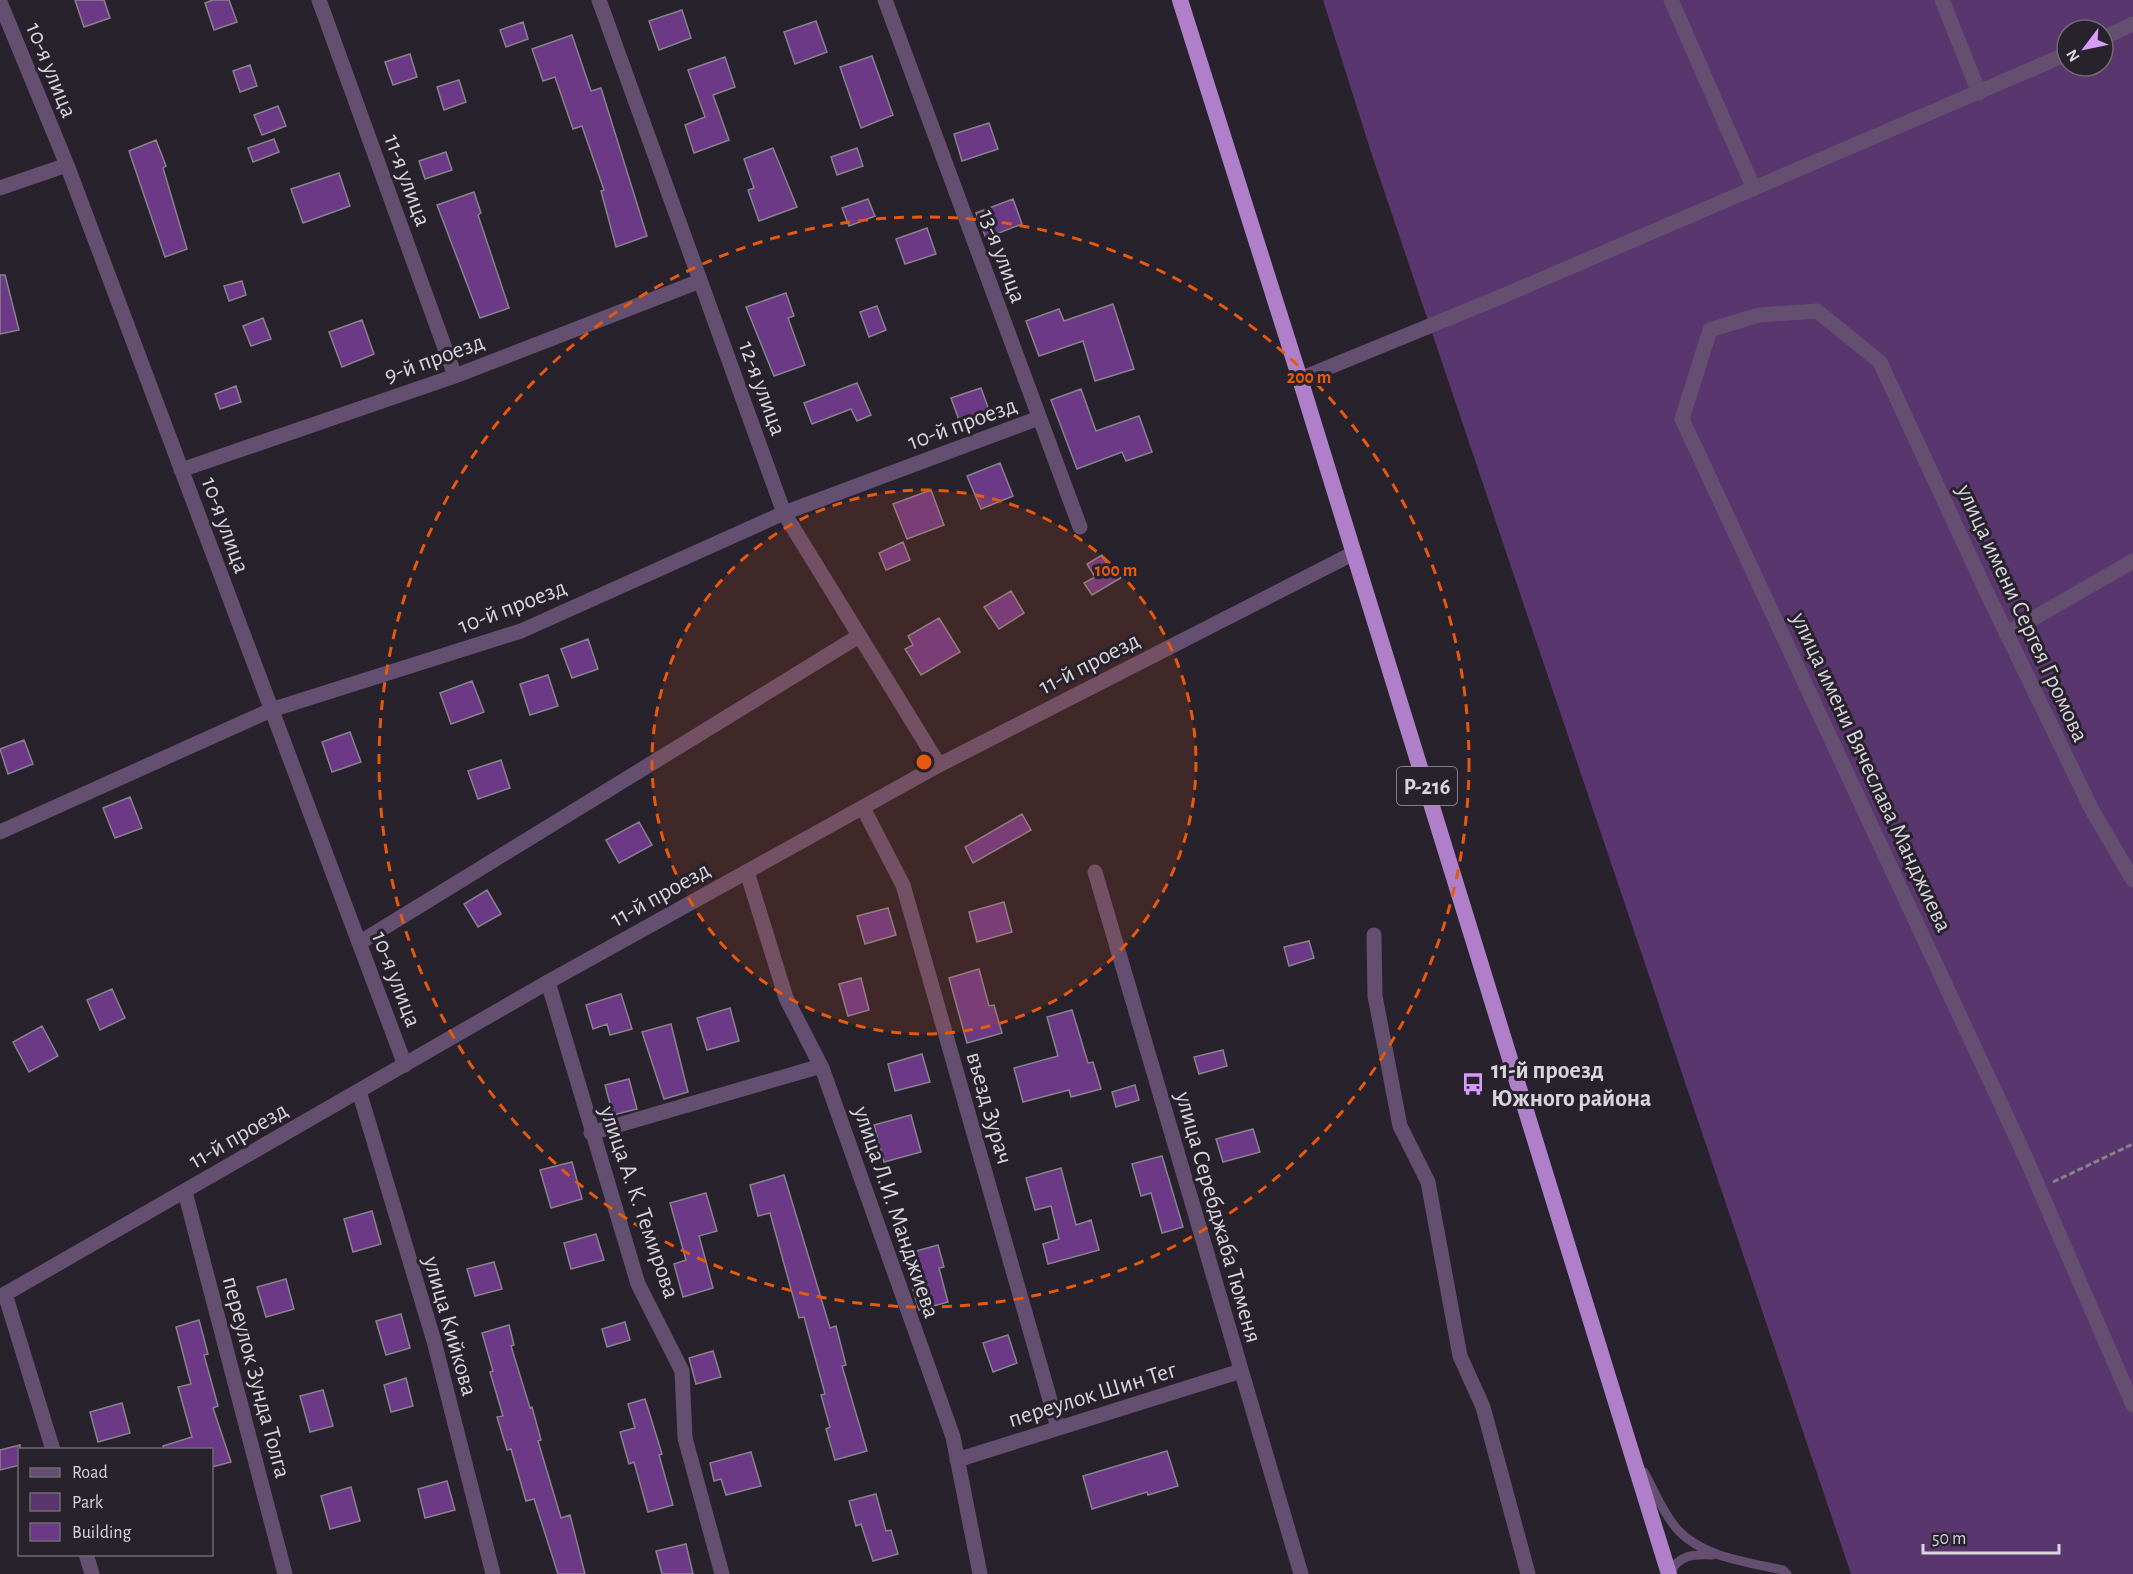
<svg xmlns="http://www.w3.org/2000/svg" width="2133" height="1574" font-family="'Alegreya Sans',sans-serif">
  <rect width="100%" height="100%" fill="#28222c"/>
  <path fill="#5a366e" fill-rule="evenodd" d="M1323,0h810v1574h-282l-480,-1422zM2067,30h36v36h-36z"/>
  <path fill="#6b3985" stroke="#89818d" stroke-width="1.5" d="M75,0h29l6,18 -26,9z
    M213,0h16l8,22 -23,8 -9,-27z
    M682,10l9,28 -32,12 -10,-29z
    M816,21l11,31 -32,12 -11,-32z
    M523,22l5,17 -22,8 -6,-17z
    M572,35l19,56 10,-3 46,148 -31,11 -15,-56 3,-1 -22,-64 -9,3 -18,-52 -12,4 -11,-32z
    M410,54l7,23 -24,8 -8,-23z
    M872,56l21,59 -32,13 -21,-61z
    M725,57l10,30 -22,8 16,45 -35,13 -9,-28 20,-8 -17,-47z
    M250,65l7,21 -17,6 -7,-21z
    M459,80l7,22 -22,8 -7,-23z
    M278,106l8,20 -24,9 -8,-20z
    M989,123l9,26 -36,12 -8,-27z
    M274,139l5,13 -26,10 -5,-14z
    M156,140l10,26 -3,2 24,81 -22,8 -36,-106z
    M773,148l24,59 -38,14 -11,-31 6,-2 -10,-29z
    M857,148l6,18 -26,9 -6,-18z
    M446,152l6,18 -27,9 -6,-18z
    M339,173l11,33 -47,17 -12,-34z
    M474,192l7,21 -3,2 31,93 -29,10 -43,-113z
    M868,199l7,17 -26,10 -7,-18z
    M1013,199l9,25 -36,14 -10,-25z
    M927,228l9,26 -31,10 -9,-25z
    M0,275h5l14,55 -19,4z
    M242,281l4,14 -17,6 -5,-15z
    M786,293l8,23 -6,2 17,47 -31,11 -28,-69z
    M1113,304l21,65 -39,12 -12,-40 -44,15 -13,-35 33,-12 5,12z
    M877,306l9,24 -17,7 -9,-25z
    M263,318l8,21 -20,7 -8,-20z
    M362,320l12,34 -32,13 -13,-35z
    M857,383l14,32 -14,6 -6,-12 -39,15 -8,-21z
    M236,386l5,16 -21,7 -5,-15z
    M981,388l9,25 -30,10 -9,-25z
    M1081,389l15,42 43,-15 13,36 -26,9 -4,-9 -45,17 -26,-69z
    M1000,463l13,33 -32,13 -14,-33z
    M931,490l13,35 -37,14 -14,-35z
    M903,542l7,18 -24,10 -7,-17z
    M1102,555l7,13 7,-4 8,12 -32,19 -8,-12 11,-6 -8,-13z
    M1011,591l13,22 -25,16 -15,-22z
    M939,618l21,34 -39,23 -16,-26 8,-4 -5,-9z
    M588,639l10,30 -26,9 -11,-29z
    M548,675l10,31 -28,9 -10,-31z
    M472,681l12,31 -33,12 -11,-31z
    M350,732l11,30 -29,10 -10,-30z
    M24,740l9,24 -25,10 -8,-25z
    M501,760l9,28 -32,11 -10,-28z
    M130,797l12,31 -27,10 -12,-30z
    M1022,814l9,16 -58,33 -8,-16z
    M639,822l13,23 -33,18 -13,-23z
    M487,890l14,24 -23,13 -14,-23z
    M1004,902l8,30 -35,10 -8,-30z
    M888,908l8,27 -31,9 -8,-28z
    M1309,941l5,17 -25,8 -5,-19z
    M979,969l10,37 5,-1 8,28 -35,10 -18,-65z
    M861,978l8,32 -21,6 -9,-32z
    M112,989l13,29 -25,12 -13,-30z
    M621,994l11,35 -22,6 -3,-11 -14,5 -7,-24z
    M730,1008l9,33 -32,9 -10,-32z
    M1072,1010l16,53 5,-1 8,27 -30,8 -2,-7 -46,12 -9,-34 44,-12 -11,-39z
    M671,1024l17,68 -24,7 -22,-67z
    M42,1026l16,30 -29,16 -16,-30z
    M1223,1050l4,16 -28,8 -5,-17z
    M922,1054l8,28 -35,9 -7,-27z
    M629,1079l8,30 -24,6 -8,-30z
    M1135,1085l4,15 -23,7 -4,-15z
    M911,1115l10,37 -37,10 -10,-37z
    M1253,1129l7,23 -37,10 -7,-23z
    M1162,1156l21,71 -21,6 -11,-40 -10,3 -9,-32z
    M572,1162l10,37 -31,9 -11,-38z
    M1061,1168l15,57 15,-5 8,30 -51,14 -5,-20 16,-5 -8,-33 -16,4 -9,-32z
    M784,1175l46,153 6,-2 10,39 -4,1 25,85 -32,9 -9,-31 4,-2 -9,-32 4,-1 -21,-77 -5,1 -29,-105 -12,3 -8,-31z
    M706,1193l11,38 -18,5 14,52 -30,9 -9,-33 12,-4 -16,-57z
    M372,1211l9,33 -28,8 -9,-33z
    M596,1234l8,26 -33,9 -7,-26z
    M938,1245l6,22 -5,1 9,34 -29,8 -7,-24 6,-1 -9,-32z
    M494,1262l8,27 -27,7 -8,-27z
    M286,1279l8,30 -28,8 -9,-30z
    M401,1314l9,34 -24,7 -10,-34z
    M199,1320l9,34 -4,1 14,51 -5,2 18,54 -19,5v-18h-48l-1,-3 29,-9 -14,-50 13,-3 -15,-57z
    M625,1322l5,18 -23,7 -5,-18z
    M509,1325l5,20 -3,1 19,62 2,-1 9,33 -3,1 23,77 9,-3 15,59h-27l-24,-75 -8,2 -15,-52 -4,1 -10,-33 6,-1 -13,-44 3,-1 -11,-38z
    M1008,1335l9,28 -24,9 -10,-29z
    M713,1351l8,26 -25,7 -7,-26z
    M406,1378l7,28 -22,6 -7,-27z
    M323,1390l10,36 -23,6 -10,-36z
    M645,1399l17,55 -3,1 14,50 -25,7 -14,-50 -5,2 -9,-32 15,-4 -7,-24z
    M122,1403l8,30 -32,9 -8,-30z
    M20,1445v20l-20,5v-20z
    M1167,1451l11,35 -30,9 -1,-3 -55,17 -9,-33z
    M751,1452l10,34 -35,9 -5,-16 -7,2 -4,-18z
    M447,1481l8,29 -30,8 -7,-29z
    M351,1487l9,34 -30,8 -9,-33z
    M876,1494l10,37 5,-1 7,24 -25,7 -12,-37 -5,2 -7,-25z
    M686,1544l7,30h-31l-6,-23z"/>
  <g fill="none" stroke-linecap="round" stroke-linejoin="round">
    <path stroke="#86828a" stroke-width="3" stroke-dasharray="6 3" stroke-linecap="butt" d="M2053,1182l80,-38"/>
    <path stroke="#644f70" stroke-width="9" d="M1644,1472c10,18 19,41 33,57 25,28 70,33 106,41l4,4
      M1670,1574c8,-20 25,-20 43,-19"/>
    <path stroke="#644f70" stroke-width="15" d="M319,0l136,376
      M599,0l185,513 155,252
      M885,0l195,527
      M1671,0l83,189
      M1942,0l37,93
      M0,2l67,163 338,900
      M2103,38l30,-14
      M0,188l67,-23
      M1300,379l198,-81 569,-244
      M181,470l274,-94 245,-95
      M2006,634l127,-73
      M863,808l40,77 155,543
      M0,832l271,-122 250,-79 263,-118 255,-95
      M747,872l39,126 36,70 131,369 27,137
      M1095,872l206,702
      M2133,880l-41,-70 -106,-219 -106,-229 -63,-51 -58,4 -49,15 -28,89 343,737 108,249
      M1374,935l1,61 25,130 28,56 32,174 23,51 45,167
      M359,943l500,-307
      M548,982l90,302 44,87 3,67 37,136
      M359,1091l75,250 59,233
      M591,1133l230,-67
      M185,1192l100,382
      M5,1294l48,156
      M957,1460l284,-89
      M86,1554l6,20"/>
    <path stroke="#644f70" stroke-width="15" d="M0,1297l548,-315 391,-217 415,-212"/>
    <path stroke="#af7fca" stroke-width="16" d="M1180,0l120,379 369,1195"/>
  </g>
  <circle cx="924" cy="762" r="272" fill="#e8590c" fill-opacity=".12"/>
  <g fill="none" stroke="#e8590c" stroke-width="3" stroke-dasharray="10 8">
    <circle cx="924" cy="762" r="272"/>
    <circle cx="924" cy="762" r="545"/>
  </g>
  <defs>
    <g id="bus-bare" transform="scale(1.8)"><path d="M-5-6H5V4H4V6H2V4H-2V6H-4V4H-5ZM-3.5-4V0h7V-4ZM-3.5 1.2v1.5H-2V1.2ZM2 1.2v1.5H3.5V1.2Z" fill="#d79bf9" stroke="#28222c" stroke-width="2.5" paint-order="stroke"/></g>
  </defs>
  <g fill-rule="evenodd">
    <use href="#bus-bare" x="1473" y="1084"/>
  </g>
  <g text-anchor="middle" stroke-width="6" stroke-linejoin="round" paint-order="stroke">
    <rect fill="#28222c" stroke="#a49fa7" stroke-width="1.5" x="1397" y="767" width="60" height="38" rx="4.5"/>
    <g font-size="22" font-weight="bold" fill="#d9d5dc">
      <text x="1427" y="794">Р-216</text>
    </g>
    <g font-size="24" fill="#d9d5dc" stroke="#28222c">
      <text transform="translate(52 70) rotate(68)" y="8">10-я улица</text>
      <text transform="translate(408 180) rotate(70)" y="8">11-я улица</text>
      <text transform="translate(1003 256) rotate(70)" y="8">13-я улица</text>
      <text transform="translate(434 358) rotate(-20)" y="8">9-й проезд</text>
      <text transform="translate(763 388) rotate(70)" y="8">12-я улица</text>
      <text transform="translate(962 423) rotate(-20)" y="8">10-й проезд</text>
      <text transform="translate(226 525) rotate(70)" y="8">10-я улица</text>
      <text transform="translate(512 606) rotate(-21)" y="8">10-й проезд</text>
      <text transform="translate(2023 613) rotate(65)" y="8">улица имени Сергея Громова</text>
      <text transform="translate(1089 663) rotate(-27)" y="8">11-й проезд</text>
      <text transform="translate(1872 772) rotate(65)" y="8">улица имени Вячеслава Манджиева</text>
      <text transform="translate(660 894) rotate(-29)" y="8">11-й проезд</text>
      <text transform="translate(397 979) rotate(69)" y="8">10-я улица</text>
      <text transform="translate(990 1108) rotate(74)" y="8">въезд Зурач</text>
      <text transform="translate(238 1135) rotate(-30)" y="8">11-й проезд</text>
      <text transform="translate(640 1202) rotate(71)" y="8">улица А. К. Темирова</text>
      <text transform="translate(897 1212) rotate(71)" y="8">улица Л.И. Манджиева</text>
      <text transform="translate(1219 1217) rotate(74)" y="8">улица Серебджаба Тюменя</text>
      <text transform="translate(451 1326) rotate(74)" y="8">улица Кийкова</text>
      <text transform="translate(257 1377) rotate(75)" y="8">переулок Зунда Толга</text>
      <text transform="translate(1092 1394) rotate(-17)" y="8">переулок Шин Тег</text>
    </g>
    <g font-size="24" font-weight="bold" fill="#d9d5dc" stroke="#28222c" text-anchor="start">
      <text x="1491" y="1078">11-й проезд<tspan x="1491" dy="28">Южного района</tspan></text>
    </g>
  </g>
  <circle cx="924" cy="762" r="9" fill="#e8590c" stroke="#28222c" stroke-width="3"/>
  <g font-size="18" text-anchor="middle" font-weight="bold" fill="#e8590c" stroke="#28222c" stroke-width="6" stroke-linejoin="round" paint-order="stroke">
    <text x="1309" y="383">200 m</text>
    <text x="1116" y="576">100 m</text>
  </g>
  <rect x="18" y="1448" width="195" height="108" fill="#28222c" stroke="#6f6a72" stroke-width="1.5"/>
  <rect x="30" y="1468" width="30" height="9" fill="#644f70" stroke="#6f6a72" stroke-width="1.5"/>
  <text x="72" y="1478" font-size="18" fill="#d9d5dc">Road</text>
  <rect x="30" y="1493" width="30" height="18" fill="#5a366e" stroke="#6f6a72" stroke-width="1.5"/>
  <text x="72" y="1508" font-size="18" fill="#d9d5dc">Park</text>
  <rect x="30" y="1523" width="30" height="18" fill="#6b3985" stroke="#6f6a72" stroke-width="1.5"/>
  <text x="72" y="1538" font-size="18" fill="#d9d5dc">Building</text>
  <g transform="translate(2085 48) rotate(238)"><circle r="28" fill="#28222c" stroke="#6f6a72" stroke-width="1.5"/>
  <path d="M0-4.5L10 22L0 15L-10 22Z" fill="#d79bf9"/>
  <text y="-9" font-size="16" font-weight="bold" text-anchor="middle" fill="#d9d5dc">N</text>
  </g>
  <path d="M1923 1544v9h136v-9" fill="none" stroke="#d9d5dc" stroke-width="3"/>
  <text x="1932" y="1544" font-size="18" fill="#d9d5dc" stroke="#28222c" stroke-width="4.5" paint-order="stroke">50 m</text>
</svg>
